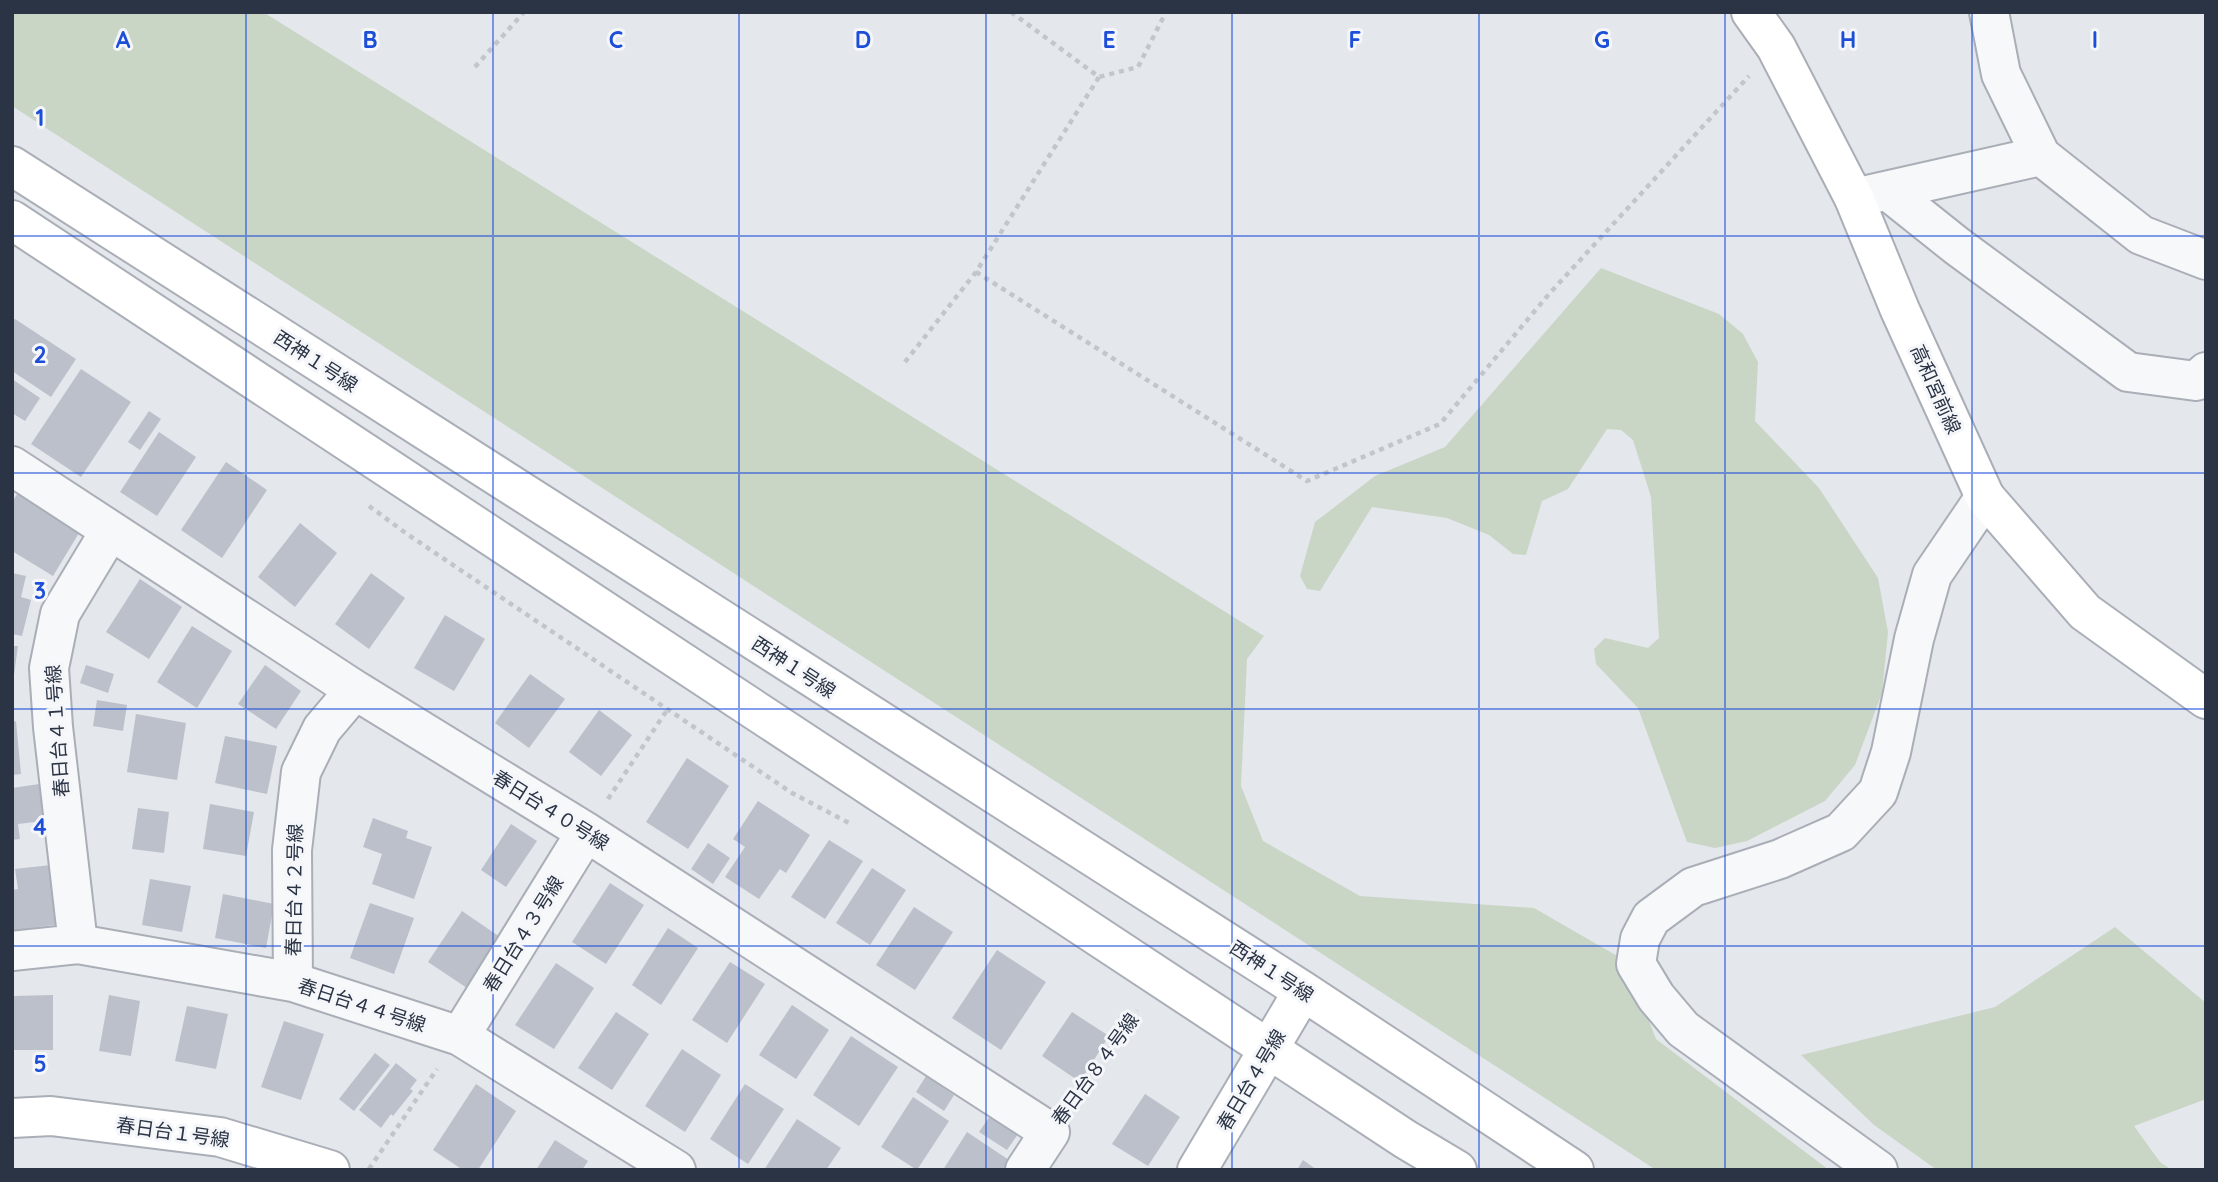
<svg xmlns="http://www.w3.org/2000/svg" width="2218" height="1182" font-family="Quicksand,'Noto Sans JP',sans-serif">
  <rect width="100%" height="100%" fill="#e4e7ec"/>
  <path fill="#c9d6c5" d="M12,12h251l1001,624 -17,23 -6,127 22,55 97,55 174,12 92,53 30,78 173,131h-173l-1644,-1064z
    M1601,268l118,46 24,20 15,28 -3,59 64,67 59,90 10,54 -6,61 -27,72 -30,36 -78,40 -32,7 -28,-6 -49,-134 -42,-44 -2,-15 11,-11 43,10 11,-10 -8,-141 -18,-57 -12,-10 -14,-1 -39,60 -26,12 -16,54 -13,-1 -24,-19 -42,-17 -75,-11 -52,84 -13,-2 -7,-13 15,-54 60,-46 70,-29z
    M2115,927l91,76v96l-72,27 26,36 12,8h-235l-63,-45 -73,-70 194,-48z"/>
  <path fill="#bbc0ca" d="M15,319l61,40 -25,38 -39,-26v-49z
    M81,369l50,33 -50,75 -50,-33z
    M12,379l28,19 -15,23 -13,-8z
    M149,411l12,8 -21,31 -12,-8z
    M159,432l37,25 -39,59 -37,-24z
    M226,462l41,28 -45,68 -41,-28z
    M20,490l62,38 -29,48 -41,-25v-49z
    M300,523l37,30 -42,54 -37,-30z
    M12,573l14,3 -5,21 10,3 -9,36 -10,-2z
    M371,573l34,25 -36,51 -34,-25z
    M140,579l42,28 -33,52 -43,-27z
    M445,615l40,24 -31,52 -40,-23z
    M192,626l40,25 -35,57 -40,-26z
    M12,646h6l-4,29h-2z
    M86,665l28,9 -6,19 -28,-10z
    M265,665l36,26 -25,38 -38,-25z
    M530,674l35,25 -36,49 -34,-25z
    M97,700l30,5 -4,26 -30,-5z
    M599,710l33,25 -31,41 -32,-24z
    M136,714l50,9 -9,57 -50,-8z
    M16,721l5,53 -9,1v-53z
    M225,736l52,10 -10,48 -52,-11z
    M687,758l42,28 -41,63 -42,-27z
    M46,783l5,37 -33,4 2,15 -8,1v-52z
    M758,801l52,34 -24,38 -6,-4 -21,30 -34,-22 20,-30 -12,-8z
    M210,804l44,8 -8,44 -43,-7z
    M138,808l31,4 -5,41 -32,-4z
    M373,818l35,13 -2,7 26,9 -18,52 -42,-15 10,-30 -19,-7z
    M511,824l26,17 -31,46 -25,-17z
    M829,840l34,21 -38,58 -34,-22z
    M708,843l22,15 -17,26 -22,-15z
    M51,865l8,59 -47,7v-41l6,-1 -3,-20z
    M872,868l34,22 -36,55 -34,-22z
    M150,879l41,7 -9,46 -40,-7z
    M610,883l34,22 -38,59 -34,-22z
    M223,894l51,10 -8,44 -51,-10z
    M370,903l44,15 -20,56 -44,-16z
    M914,907l39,25 -38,58 -39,-25z
    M462,911l38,26 -33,51 -39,-26z
    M668,928l30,20 -37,57 -29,-20z
    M997,950l49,32 -45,68 -49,-32z
    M730,962l35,22 -38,59 -35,-23z
    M556,963l38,25 -40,61 -39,-24z
    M53,995v55h-41v-54z
    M109,995l31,6 -9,55 -32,-5z
    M792,1005l37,25 -33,49 -37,-24z
    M187,1006l41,8 -12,55 -41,-8z
    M616,1012l33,22 -37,56 -34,-22z
    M1072,1012l37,24 -29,46 -38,-26z
    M284,1021l40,13 -23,66 -40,-13z
    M851,1036l47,31 -39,59 -46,-31z
    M682,1049l39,26 -36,57 -40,-26z
    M375,1053l15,12 -36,46 -15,-12z
    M396,1063l21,17 -7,9 3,2 -20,25 -2,-2 -10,14 -22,-18z
    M926,1076l28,19 -10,16 -28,-19z
    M476,1084l40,27 -38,59h-15l-30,-20z
    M745,1084l39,25 -36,55 -38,-25z
    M1145,1094l35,23 -32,49 -36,-22z
    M913,1097l36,24 -32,49 -36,-23z
    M990,1116l28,18 -11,16 -28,-18z
    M797,1119l44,29 -15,22h-62z
    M967,1132l48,32 -4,6h-68z
    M555,1140l33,21 -6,9h-46z
    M1303,1160l14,10h-20z"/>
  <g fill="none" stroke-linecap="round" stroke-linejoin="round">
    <g stroke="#a9aeb7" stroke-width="42">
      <path id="street" d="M1989,12l12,62 40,82
        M1888,191l69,55 171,126 68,9 10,-9
        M1854,198l187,-42 100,79 65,25
        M12,466l343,224 231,142 464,300 -25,38
        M78,944l-25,-217 -4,-59 11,-54 50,-83
        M12,951l66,-7 215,38 167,54 216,134
        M293,982l-1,-132 9,-78 21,-43 33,-39
        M460,1036l126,-204
        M1878,1170l-195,-141 -27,-32 -20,-33 4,-25 11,-21 42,-31 87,-28 61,-27 37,-40 13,-40 23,-113 18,-64 53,-78"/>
    </g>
    <g stroke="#a9aeb7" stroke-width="42">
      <path id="secondary" d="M1751,12l25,35 78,151 46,112 85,187 100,115 121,87
        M12,166l1291,825 271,179
        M12,220l1393,919 52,31
        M12,1118l39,-2 169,21 110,33
        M1197,1170l106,-179"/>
    </g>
    <path stroke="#c2c5cb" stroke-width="4.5" stroke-dasharray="5 5" stroke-linecap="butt" d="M1011,12l88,65 39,-10 28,-55
      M475,67l49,-55
      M976,272l331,209 133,-57 109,-130 200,-218
      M905,362l71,-90 123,-195
      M369,506l38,28 385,259 57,30
      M608,799l59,-89
      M1073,1100l64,-90
      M369,1169l68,-100"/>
    <use href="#street" stroke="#f7f8fa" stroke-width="38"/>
    <use href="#secondary" stroke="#fff" stroke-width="38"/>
  </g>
  <path fill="none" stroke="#1d4ed8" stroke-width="2" stroke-opacity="0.55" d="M246,12v1158M493,12v1158M739,12v1158M986,12v1158M1232,12v1158M1479,12v1158M1725,12v1158M1972,12v1158M12,236h2194M12,473h2194M12,709h2194M12,946h2194"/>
  <g text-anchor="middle" stroke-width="6" stroke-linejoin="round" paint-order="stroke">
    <g font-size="19" fill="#2b3445" stroke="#f4f6f9">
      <text transform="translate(316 361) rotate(33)" y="7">西神１号線</text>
      <text transform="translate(1936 389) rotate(66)" y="7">高和宮前線</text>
      <text transform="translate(794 667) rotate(33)" y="7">西神１号線</text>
      <text transform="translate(57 731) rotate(-94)" y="7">春日台４１号線</text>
      <text transform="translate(551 810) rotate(32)" y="7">春日台４０号線</text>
      <text transform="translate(294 890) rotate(-89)" y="7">春日台４２号線</text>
      <text transform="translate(523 934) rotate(-58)" y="7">春日台４３号線</text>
      <text transform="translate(1272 971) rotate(33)" y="7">西神１号線</text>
      <text transform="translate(362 1005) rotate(18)" y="7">春日台４４号線</text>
      <text transform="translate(1095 1069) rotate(-54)" y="7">春日台８４号線</text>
      <text transform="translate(1251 1080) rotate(-59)" y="7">春日台４号線</text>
      <text transform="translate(173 1132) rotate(8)" y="7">春日台１号線</text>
    </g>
  </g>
  <g font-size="23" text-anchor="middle" font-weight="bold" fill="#1d4ed8" stroke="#f4f6f9" stroke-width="6" stroke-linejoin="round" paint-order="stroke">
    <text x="123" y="48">A</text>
    <text x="370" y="48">B</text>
    <text x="616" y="48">C</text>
    <text x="863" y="48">D</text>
    <text x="1109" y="48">E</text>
    <text x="1355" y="48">F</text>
    <text x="1602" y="48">G</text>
    <text x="1848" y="48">H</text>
    <text x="2095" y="48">I</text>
    <text x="40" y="126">1</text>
    <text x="40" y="363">2</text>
    <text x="40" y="599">3</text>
    <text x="40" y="835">4</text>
    <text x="40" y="1072">5</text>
  </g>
  <rect width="2218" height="1182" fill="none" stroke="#2b3445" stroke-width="28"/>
</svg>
